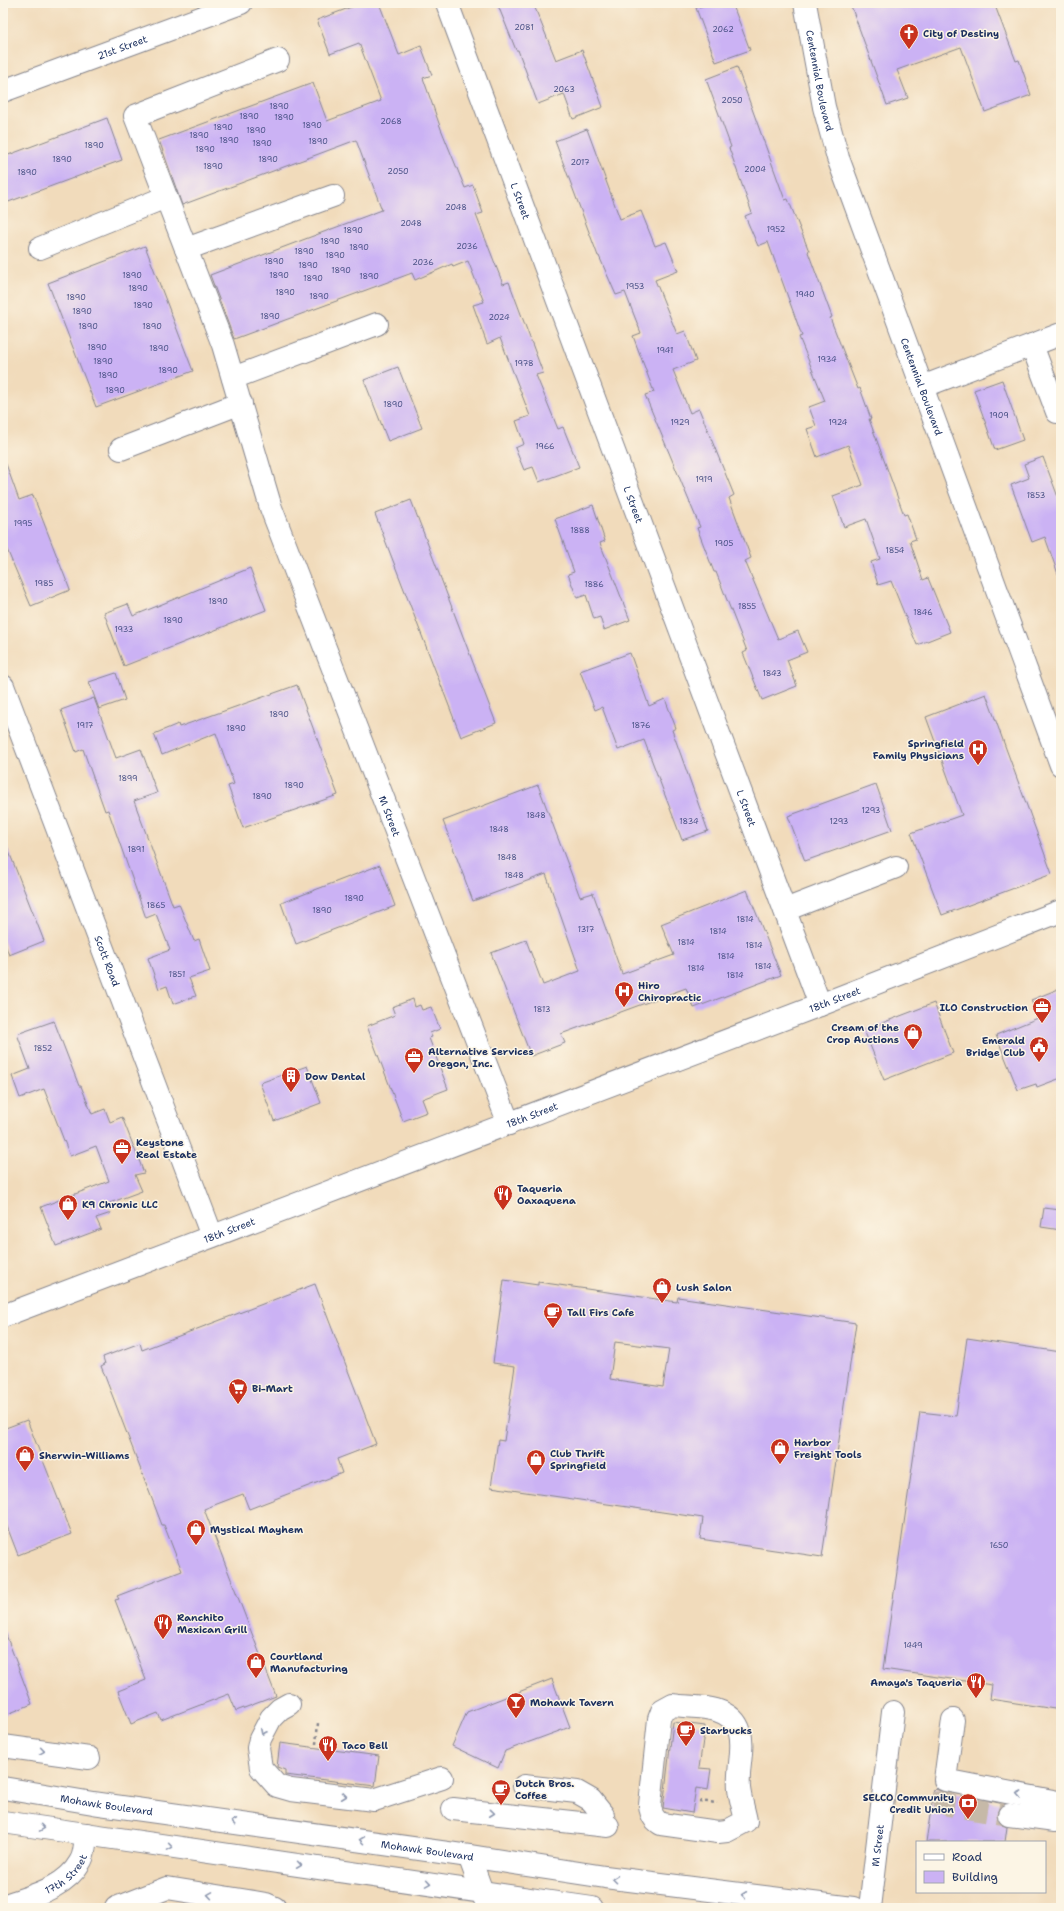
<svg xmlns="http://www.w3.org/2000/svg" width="1064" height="1911" font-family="'Shantell Sans',sans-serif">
  <rect width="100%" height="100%" fill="#fcf5e5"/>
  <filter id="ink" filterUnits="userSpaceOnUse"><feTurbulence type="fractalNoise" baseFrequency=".025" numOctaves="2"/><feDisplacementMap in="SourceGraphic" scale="8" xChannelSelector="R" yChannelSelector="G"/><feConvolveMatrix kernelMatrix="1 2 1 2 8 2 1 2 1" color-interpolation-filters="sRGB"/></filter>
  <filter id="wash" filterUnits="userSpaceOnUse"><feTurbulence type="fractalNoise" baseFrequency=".012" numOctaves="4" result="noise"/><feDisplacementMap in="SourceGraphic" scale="16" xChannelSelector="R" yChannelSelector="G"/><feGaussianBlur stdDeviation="0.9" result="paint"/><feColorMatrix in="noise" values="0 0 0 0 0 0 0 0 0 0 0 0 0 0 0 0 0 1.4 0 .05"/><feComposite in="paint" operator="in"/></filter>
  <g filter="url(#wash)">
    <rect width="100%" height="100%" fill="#f1dbbb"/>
    <g id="blocks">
      <path fill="#cbb2f4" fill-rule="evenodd" d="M362,3h17l20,52 22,-9 11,29 -9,3 18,51 24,59 8,-3 10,28 -7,2 27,69 6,-2 34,91 -7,2 22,54 5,-2 16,40 -40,15 -6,-15 -9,3 -9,-22 9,-4 -8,-23 14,-5 -30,-78 -13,6 -14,-39 11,-3 -16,-41 -15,6 -1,-3 -37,16 -3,-7 -178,66 -24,-64 172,-65 -26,-70 -174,65 -23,-65 154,-57 14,38 54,-20 -22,-58 -29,11 -13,-34z
        M497,3h36l23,57 26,-10 21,57 -30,12 -9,-25 -26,10 -20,-54h-2z
        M711,3h21l18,47 -34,12 -20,-54z
        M850,3h144l22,58 3,-1 12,35 -46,17 -24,-65 -64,23 11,28 -21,7z
        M737,67l48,133 3,-1 21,52 -1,1 24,65 -2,1 28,71 2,-1 11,31h-2l35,96 3,-1 9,25 -6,2 13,39 5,-2 22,54 -33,13 -26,-64 -13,4 -7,-23 9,-3 -14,-40 -22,8 -11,-31 30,-11 -15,-40 -31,12 -10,-28 9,-3 -7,-19 16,-6 -26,-64 3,-1 -34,-94 -10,4 -13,-30 7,-3 -23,-65 2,-1 -25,-68z
        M107,118l15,42 -119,44v-47z
        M587,129l33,90 21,-8 14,35 11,-4 12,29 -23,9 22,54 8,-3 11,30 -23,9 17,43 9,-4 35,86 -5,3 22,60 -6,3 33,78 20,-8 9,21 -20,8 10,26 -35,14 -19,-47 4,-2 -31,-79h-2l-17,-44 3,-1 -55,-132 9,-3 -21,-56 8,-3 -16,-41 -9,3 -17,-39h-1l-43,-115z
        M145,246l48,125 -97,36 -48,-124z
        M398,367l24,61 -34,13 -24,-61z
        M1002,380l21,60 -28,10 -21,-60z
        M1043,457l18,48v69h-3l-13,-37 -13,5 -21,-57 18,-7 -5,-14z
        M6,464l13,36 14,-5 37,95 -39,16 -28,-66v-75z
        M411,500l85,223 -35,14 -86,-223z
        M593,505l12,36 -5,2 30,77 -26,10 -4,-13 -6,2 -8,-24 -9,3 -9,-24 6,-2 -19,-53z
        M250,568l16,42 -142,56 -20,-53 24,-9 5,12z
        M630,653l19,53 16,-7 11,29 -4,2 36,101 -26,9 -38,-100 -26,10 -16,-43 -7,3 -15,-39z
        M116,673l9,27 -26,9 -10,-27z
        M297,685l41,110 -95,33 -15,-42 6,-2 -18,-51 -54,22 -8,-21 24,-10 1,3z
        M986,694l66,180 -110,41 -31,-82 51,-18 -36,-98z
        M94,698l22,60 25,-9 16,44 -23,8 39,105 6,-2 15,37 5,-2 11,32 -21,7 7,18 -23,8 -6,-18 -8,3 -11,-31 22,-8 -14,-36 -10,4 -38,-108 -3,1 -22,-62 -7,3 -15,-42z
        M876,784l16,46 -87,31 -17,-45z
        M538,785l42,112 13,-4 29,81 52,-19 -13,-31 86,-34 34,85 -87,33 -8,-20 -125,46 4,9 -34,13 -40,-103 35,-13 17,45 37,-14 -34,-97 -73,27 -30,-80z
        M4,839l40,102 -35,14 -6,-15z
        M380,865l15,41 -99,38 -15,-41z
        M1061,988v90l-24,9 -1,-3 -18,6 -22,-55 42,-17 -7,-18z
        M413,999l2,8 5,-2 2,5 9,-3 9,22 -10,4 2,4 -3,1 19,51 -26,10 5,13 -24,9 -36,-95 28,-11 -3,-8z
        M934,1003l19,50 -69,27 -20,-50z
        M54,1021l25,65h2l11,28 13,-5 5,13 12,-5 22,56 -9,2 7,16 -35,13 4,9 -15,5 5,11 -45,17 -15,-39 68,-26 -13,-35 -26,10 -26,-67 -24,9 -8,-22 18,-7 -13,-35z
        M307,1066l14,37 -47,18 -14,-38z
        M1044,1208l17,2v20l-20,-3z
        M504,1280l34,5v-3l139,20 1,-5 178,26 -34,234 -122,-18 3,-21 -212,-31 7,-47 6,1 11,-75 -22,-3zM615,1342l54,7 -6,38 -53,-8z
        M315,1284l61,160 -39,15 5,14 -93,36 -6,-15 -39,15 72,187 -40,15 -7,-17 -68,26 -3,-7 -27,11 -13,-33 28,-11 -31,-80 4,-1 -2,-3 65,-25 -18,-46h-2l-61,-159 4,-2 -2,-7 37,-14 2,7z
        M967,1338l94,14v358l-71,-11 2,-14 -109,-16 37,-257 36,4z
        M27,1420l45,114 -54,21 -15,-39v-87z
        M3,1632h2l27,72 -29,12z
        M552,1679l18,48 -65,24 -7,17 -46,-22 15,-34z
        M673,1722l32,4 -6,42 12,1 -3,21 -12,-2 -4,25 -29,-5z
        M280,1743l99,13 -4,30 -90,-11v-5l-8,-3z
        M934,1789l69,15 -4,4 -2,6 1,6 4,5 5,2 -2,15h-79z"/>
    </g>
  </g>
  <g filter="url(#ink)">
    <use href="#blocks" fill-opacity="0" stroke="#86858c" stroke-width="1"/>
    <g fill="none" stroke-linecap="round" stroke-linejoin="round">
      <path stroke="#c6b9a8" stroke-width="22" stroke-dasharray="22 11" stroke-linecap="butt" d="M943,1791l1,10 4,4 61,10"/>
      <g stroke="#86858c" stroke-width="24">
        <g id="minor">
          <path id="s1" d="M447,3l373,1002"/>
          <path id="s2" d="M805,3l19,104 14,51 223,607"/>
          <path id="s3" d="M278,60l-143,56 88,229 48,163 238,616"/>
          <path id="s4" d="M3,91l238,-88"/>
          <path d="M40,248l126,-51"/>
          <path d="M186,249l147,-53"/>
          <path d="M1032,345l25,67"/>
          <path d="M233,378l144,-54"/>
          <path d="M922,387l139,-53"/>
          <path d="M121,449l120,-46"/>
          <path id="s5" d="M3,686l209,550"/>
          <path d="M785,910l111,-43"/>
          <path id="s6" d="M3,1316l817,-311 241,-94"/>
          <path d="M289,1704l-9,5 -9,9 -11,21 -2,9 3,20 16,18 14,4 83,10 68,-22"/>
          <path d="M673,1705c13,2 30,1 43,5 40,13 20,49 23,78 1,11 5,22 7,33l-19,10 -9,1 -57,-8c-8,-5 -10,-10 -11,-19l9,-86 3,-8z"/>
          <path d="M953,1720l-8,60 113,22"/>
          <path d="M3,1746l86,12"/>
          <path d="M524,1786l53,6 14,8 12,15"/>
          <path d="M453,1809l155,17"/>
          <path d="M1009,1815l46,6"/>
          <path d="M469,1856l19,52"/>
          <path id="s7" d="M3,1906c27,-10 62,-17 77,-44 5,-7 5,-20 6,-28"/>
          <path d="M116,1908l51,-20 99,16 9,4"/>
          <path id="s8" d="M870,1908l23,-196"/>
        </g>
      </g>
      <g stroke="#86858c" stroke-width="24">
        <g id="major">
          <path id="s9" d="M3,1788l90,15 376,53 136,21 248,31"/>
          <path d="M3,1822l589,86"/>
        </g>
      </g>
      <path stroke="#86858c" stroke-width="2.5" stroke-dasharray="3 3" stroke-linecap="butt" d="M316,1744l2,-21
        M699,1801l18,2"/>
      <use href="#minor" stroke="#fff" stroke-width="22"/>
      <use href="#major" stroke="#fff" stroke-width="22"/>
    </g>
    <defs><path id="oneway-chevron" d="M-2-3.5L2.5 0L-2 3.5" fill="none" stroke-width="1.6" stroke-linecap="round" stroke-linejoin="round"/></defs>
    <g stroke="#8d97ae">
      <use href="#oneway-chevron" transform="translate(263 1732) rotate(116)"/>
      <use href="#oneway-chevron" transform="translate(42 1751) rotate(9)"/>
      <use href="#oneway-chevron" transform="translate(1019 1794) rotate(-169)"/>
      <use href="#oneway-chevron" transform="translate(344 1796) rotate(7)"/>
      <use href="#oneway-chevron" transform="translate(492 1813) rotate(6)"/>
      <use href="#oneway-chevron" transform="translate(234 1822) rotate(-172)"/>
      <use href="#oneway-chevron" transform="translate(42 1828) rotate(9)"/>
      <use href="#oneway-chevron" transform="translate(362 1840) rotate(-172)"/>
      <use href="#oneway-chevron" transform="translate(170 1847) rotate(9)"/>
      <use href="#oneway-chevron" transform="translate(299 1865) rotate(8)"/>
      <use href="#oneway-chevron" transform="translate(615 1879) rotate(-173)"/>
      <use href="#oneway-chevron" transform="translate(428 1883) rotate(9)"/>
      <use href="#oneway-chevron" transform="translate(210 1895) rotate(-171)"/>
      <use href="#oneway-chevron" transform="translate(744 1895) rotate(-173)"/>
    </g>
  </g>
  <defs>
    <g id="church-pin" transform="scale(1)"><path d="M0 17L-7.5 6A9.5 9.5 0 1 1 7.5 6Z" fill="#c8321e" stroke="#fcf5e5"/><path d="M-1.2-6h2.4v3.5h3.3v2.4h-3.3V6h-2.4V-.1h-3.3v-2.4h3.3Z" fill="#fff"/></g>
    <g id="hospital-pin" transform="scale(1)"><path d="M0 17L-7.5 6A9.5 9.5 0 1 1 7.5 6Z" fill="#c8321e" stroke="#fcf5e5"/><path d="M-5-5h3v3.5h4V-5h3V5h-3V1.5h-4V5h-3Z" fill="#fff"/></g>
    <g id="office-pin" transform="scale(1)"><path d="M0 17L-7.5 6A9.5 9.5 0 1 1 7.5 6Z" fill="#c8321e" stroke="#fcf5e5"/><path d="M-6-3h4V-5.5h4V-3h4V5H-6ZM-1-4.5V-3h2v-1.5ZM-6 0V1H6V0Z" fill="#fff"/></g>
    <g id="shop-pin" transform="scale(1)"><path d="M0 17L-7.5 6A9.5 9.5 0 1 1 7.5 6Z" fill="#c8321e" stroke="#fcf5e5"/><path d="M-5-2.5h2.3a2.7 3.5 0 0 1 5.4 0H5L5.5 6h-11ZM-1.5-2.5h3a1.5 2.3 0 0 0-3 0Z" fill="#fff"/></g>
    <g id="civic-pin" transform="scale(1)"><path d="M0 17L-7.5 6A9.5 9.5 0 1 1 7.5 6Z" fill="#c8321e" stroke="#fcf5e5"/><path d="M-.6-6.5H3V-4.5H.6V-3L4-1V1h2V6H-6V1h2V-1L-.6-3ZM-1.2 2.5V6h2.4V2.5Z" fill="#fff"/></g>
    <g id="building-pin" transform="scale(1)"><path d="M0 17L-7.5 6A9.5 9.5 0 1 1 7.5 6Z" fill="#c8321e" stroke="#fcf5e5"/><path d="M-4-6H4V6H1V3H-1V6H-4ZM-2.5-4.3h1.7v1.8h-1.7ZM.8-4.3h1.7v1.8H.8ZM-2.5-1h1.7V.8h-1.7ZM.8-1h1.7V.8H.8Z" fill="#fff"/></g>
    <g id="restaurant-pin" transform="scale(1)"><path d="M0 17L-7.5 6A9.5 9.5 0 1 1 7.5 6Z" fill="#c8321e" stroke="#fcf5e5"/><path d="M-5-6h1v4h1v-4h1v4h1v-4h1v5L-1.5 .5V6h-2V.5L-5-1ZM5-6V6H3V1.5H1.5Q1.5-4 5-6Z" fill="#fff"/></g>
    <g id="cafe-pin" transform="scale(1)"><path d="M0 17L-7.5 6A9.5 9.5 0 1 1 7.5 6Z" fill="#c8321e" stroke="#fcf5e5"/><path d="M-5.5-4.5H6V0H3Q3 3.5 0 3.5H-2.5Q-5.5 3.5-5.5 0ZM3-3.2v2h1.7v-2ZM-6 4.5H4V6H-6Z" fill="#fff"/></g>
    <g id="supermarket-pin" transform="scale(1)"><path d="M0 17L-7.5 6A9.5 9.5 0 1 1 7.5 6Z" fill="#c8321e" stroke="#fcf5e5"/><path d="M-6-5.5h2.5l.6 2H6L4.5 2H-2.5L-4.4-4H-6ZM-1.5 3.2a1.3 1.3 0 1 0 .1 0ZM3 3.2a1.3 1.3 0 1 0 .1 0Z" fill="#fff"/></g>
    <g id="bar-pin" transform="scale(1)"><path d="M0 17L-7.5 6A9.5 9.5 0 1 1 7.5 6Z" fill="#c8321e" stroke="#fcf5e5"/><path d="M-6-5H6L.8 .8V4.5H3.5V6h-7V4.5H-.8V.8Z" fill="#fff"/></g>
    <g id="bank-pin" transform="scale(1)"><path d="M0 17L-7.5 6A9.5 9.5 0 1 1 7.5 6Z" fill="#c8321e" stroke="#fcf5e5"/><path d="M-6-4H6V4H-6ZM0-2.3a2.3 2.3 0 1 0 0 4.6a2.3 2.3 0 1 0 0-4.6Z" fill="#fff"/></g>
  </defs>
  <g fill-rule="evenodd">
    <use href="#church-pin" x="909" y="33"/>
    <use href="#hospital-pin" x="978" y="749"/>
    <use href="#hospital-pin" x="624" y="991"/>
    <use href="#office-pin" x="1042" y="1007"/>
    <use href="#shop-pin" x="913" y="1033"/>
    <use href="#civic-pin" x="1039" y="1046"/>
    <use href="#office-pin" x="414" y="1057"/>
    <use href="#building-pin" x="291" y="1076"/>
    <use href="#office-pin" x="122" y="1148"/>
    <use href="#restaurant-pin" x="503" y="1194"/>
    <use href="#shop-pin" x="68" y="1204"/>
    <use href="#shop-pin" x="662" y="1287"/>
    <use href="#cafe-pin" x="553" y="1312"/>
    <use href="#supermarket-pin" x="238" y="1388"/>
    <use href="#shop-pin" x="780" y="1448"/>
    <use href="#shop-pin" x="25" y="1455"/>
    <use href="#shop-pin" x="536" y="1459"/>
    <use href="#shop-pin" x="196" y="1529"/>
    <use href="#restaurant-pin" x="163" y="1623"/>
    <use href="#shop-pin" x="256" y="1662"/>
    <use href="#restaurant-pin" x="976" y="1682"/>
    <use href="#bar-pin" x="516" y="1702"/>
    <use href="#cafe-pin" x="686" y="1730"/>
    <use href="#restaurant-pin" x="328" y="1745"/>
    <use href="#cafe-pin" x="501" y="1789"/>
    <use href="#bank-pin" x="968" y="1803"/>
  </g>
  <g text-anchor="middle" stroke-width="3" stroke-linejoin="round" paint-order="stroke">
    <g font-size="8" fill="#475084">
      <text x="524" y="30">2081</text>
      <text x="723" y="32">2062</text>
      <text x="564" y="92">2063</text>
      <text x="732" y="103">2050</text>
      <text x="279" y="109">1890</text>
      <text x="249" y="119">1890</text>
      <text x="284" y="120">1890</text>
      <text x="391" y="124">2068</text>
      <text x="312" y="128">1890</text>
      <text x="223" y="130">1890</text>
      <text x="256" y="133">1890</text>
      <text x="199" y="138">1890</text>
      <text x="229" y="143">1890</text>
      <text x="318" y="144">1890</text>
      <text x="262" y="146">1890</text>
      <text x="94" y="148">1890</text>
      <text x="205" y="152">1890</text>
      <text x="62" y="162">1890</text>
      <text x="268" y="162">1890</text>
      <text x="580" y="165">2017</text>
      <text x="213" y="169">1890</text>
      <text x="755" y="172">2004</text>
      <text x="398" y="174">2050</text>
      <text x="27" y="175">1890</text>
      <text x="456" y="210">2048</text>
      <text x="411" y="226">2048</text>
      <text x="776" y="232">1952</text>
      <text x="353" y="233">1890</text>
      <text x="330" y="244">1890</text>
      <text x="467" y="249">2036</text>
      <text x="359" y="250">1890</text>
      <text x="304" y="254">1890</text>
      <text x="335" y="258">1890</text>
      <text x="274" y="264">1890</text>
      <text x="423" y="265">2036</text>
      <text x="308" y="268">1890</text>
      <text x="341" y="273">1890</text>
      <text x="132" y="278">1890</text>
      <text x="279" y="278">1890</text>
      <text x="369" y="279">1890</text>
      <text x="313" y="281">1890</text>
      <text x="635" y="289">1953</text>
      <text x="138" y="291">1890</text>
      <text x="285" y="295">1890</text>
      <text x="805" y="297">1940</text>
      <text x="319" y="299">1890</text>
      <text x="76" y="300">1890</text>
      <text x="143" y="308">1890</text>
      <text x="82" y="314">1890</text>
      <text x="270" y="319">1890</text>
      <text x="499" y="320">2024</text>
      <text x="88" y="329">1890</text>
      <text x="152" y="329">1890</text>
      <text x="97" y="350">1890</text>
      <text x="159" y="351">1890</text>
      <text x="665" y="353">1941</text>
      <text x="827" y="362">1934</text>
      <text x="103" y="364">1890</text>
      <text x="524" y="366">1978</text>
      <text x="168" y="373">1890</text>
      <text x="108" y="378">1890</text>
      <text x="115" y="393">1890</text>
      <text x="393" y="407">1890</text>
      <text x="999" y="418">1909</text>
      <text x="680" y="425">1929</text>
      <text x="838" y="425">1924</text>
      <text x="545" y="449">1966</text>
      <text x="704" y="482">1919</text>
      <text x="1036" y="498">1853</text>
      <text x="23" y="526">1995</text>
      <text x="580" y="533">1888</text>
      <text x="724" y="546">1905</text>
      <text x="895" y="553">1854</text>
      <text x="44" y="586">1985</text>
      <text x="594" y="587">1886</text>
      <text x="218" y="604">1890</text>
      <text x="747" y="609">1855</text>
      <text x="923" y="615">1846</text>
      <text x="173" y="623">1890</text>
      <text x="124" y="632">1933</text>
      <text x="772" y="676">1843</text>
      <text x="279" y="717">1890</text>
      <text x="85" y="728">1917</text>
      <text x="641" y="728">1876</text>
      <text x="236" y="731">1890</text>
      <text x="128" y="781">1899</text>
      <text x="294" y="788">1890</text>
      <text x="262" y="799">1890</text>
      <text x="871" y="813">1293</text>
      <text x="536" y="818">1848</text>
      <text x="689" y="824">1834</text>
      <text x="839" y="824">1293</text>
      <text x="499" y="832">1848</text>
      <text x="136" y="852">1891</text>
      <text x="507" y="860">1848</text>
      <text x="514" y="878">1848</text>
      <text x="354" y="901">1890</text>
      <text x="156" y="908">1865</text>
      <text x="322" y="913">1890</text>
      <text x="745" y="922">1814</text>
      <text x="586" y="932">1317</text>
      <text x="718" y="934">1814</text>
      <text x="686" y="945">1814</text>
      <text x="754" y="948">1814</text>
      <text x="726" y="959">1814</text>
      <text x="763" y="969">1814</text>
      <text x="696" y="971">1814</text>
      <text x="177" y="977">1851</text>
      <text x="735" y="978">1814</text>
      <text x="542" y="1012">1813</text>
      <text x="43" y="1051">1852</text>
      <text x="999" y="1548">1650</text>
      <text x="913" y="1648">1449</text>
    </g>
    <g font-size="10" font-weight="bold" fill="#1b2f5e" stroke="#fcf5e5" text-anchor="start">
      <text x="923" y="37">City of Destiny</text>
      <text x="964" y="747" text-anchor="end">Springfield<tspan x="964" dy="12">Family Physicians</tspan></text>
      <text x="638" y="989">Hiro<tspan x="638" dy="12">Chiropractic</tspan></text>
      <text x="1028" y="1011" text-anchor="end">ILO Construction</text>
      <text x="899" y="1031" text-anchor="end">Cream of the<tspan x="899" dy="12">Crop Auctions</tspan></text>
      <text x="1025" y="1044" text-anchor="end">Emerald<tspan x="1025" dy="12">Bridge Club</tspan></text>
      <text x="428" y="1055">Alternative Services<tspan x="428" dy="12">Oregon, Inc.</tspan></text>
      <text x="305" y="1080">Dow Dental</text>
      <text x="136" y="1146">Keystone<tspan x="136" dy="12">Real Estate</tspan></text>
      <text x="517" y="1192">Taqueria<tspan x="517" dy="12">Oaxaquena</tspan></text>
      <text x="82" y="1208">K9 Chronic LLC</text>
      <text x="676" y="1291">Lush Salon</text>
      <text x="567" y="1316">Tall Firs Cafe</text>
      <text x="252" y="1392">Bi-Mart</text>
      <text x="794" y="1446">Harbor<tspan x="794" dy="12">Freight Tools</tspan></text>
      <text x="550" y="1457">Club Thrift<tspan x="550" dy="12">Springfield</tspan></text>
      <text x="39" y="1459">Sherwin-Williams</text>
      <text x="210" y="1533">Mystical Mayhem</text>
      <text x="177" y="1621">Ranchito<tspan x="177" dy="12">Mexican Grill</tspan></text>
      <text x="270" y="1660">Courtland<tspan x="270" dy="12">Manufacturing</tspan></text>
      <text x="962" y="1686" text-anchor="end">Amaya's Taqueria</text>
      <text x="530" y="1706">Mohawk Tavern</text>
      <text x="700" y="1734">Starbucks</text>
      <text x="342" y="1749">Taco Bell</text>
      <text x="515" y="1787">Dutch Bros.<tspan x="515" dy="12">Coffee</tspan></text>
      <text x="954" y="1801" text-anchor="end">SELCO Community<tspan x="954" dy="12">Credit Union</tspan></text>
    </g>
    <g font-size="10" fill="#1b2f5e" stroke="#fcf5e5">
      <text dy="4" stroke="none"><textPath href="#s4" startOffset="127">21st Street</textPath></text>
      <text dy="4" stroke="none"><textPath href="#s2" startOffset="79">Centennial Boulevard</textPath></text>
      <text dy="4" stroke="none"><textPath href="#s1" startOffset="211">L Street</textPath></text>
      <text dy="4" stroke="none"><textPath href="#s2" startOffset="402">Centennial Boulevard</textPath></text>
      <text dy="4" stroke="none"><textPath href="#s1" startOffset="535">L Street</textPath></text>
      <text dy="4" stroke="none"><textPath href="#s1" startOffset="859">L Street</textPath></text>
      <text dy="4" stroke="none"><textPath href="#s3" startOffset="899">M Street</textPath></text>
      <text dy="4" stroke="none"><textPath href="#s5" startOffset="294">Scott Road</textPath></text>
      <text dy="4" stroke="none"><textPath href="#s6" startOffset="890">18th Street</textPath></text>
      <text dy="4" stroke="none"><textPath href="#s6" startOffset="566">18th Street</textPath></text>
      <text dy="4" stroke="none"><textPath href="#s6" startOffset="242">18th Street</textPath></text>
      <text dy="4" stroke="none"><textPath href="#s9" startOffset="105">Mohawk Boulevard</textPath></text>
      <text dy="4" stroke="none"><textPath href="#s8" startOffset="63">M Street</textPath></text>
      <text dy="4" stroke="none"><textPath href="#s9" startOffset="429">Mohawk Boulevard</textPath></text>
      <text dy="4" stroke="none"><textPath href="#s7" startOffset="72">17th Street</textPath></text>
    </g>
  </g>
  <rect width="1064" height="1911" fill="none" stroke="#fcf5e5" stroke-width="16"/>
  <rect x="916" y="1841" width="130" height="52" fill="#fcf5e5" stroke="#a2a6af"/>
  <rect x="924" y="1854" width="20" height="6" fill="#ffffff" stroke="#a2a6af"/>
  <text x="952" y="1861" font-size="12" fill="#1b2f5e">Road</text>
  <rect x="924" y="1871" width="20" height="12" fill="#cbb2f4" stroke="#a2a6af"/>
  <text x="952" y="1881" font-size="12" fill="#1b2f5e">Building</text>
</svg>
